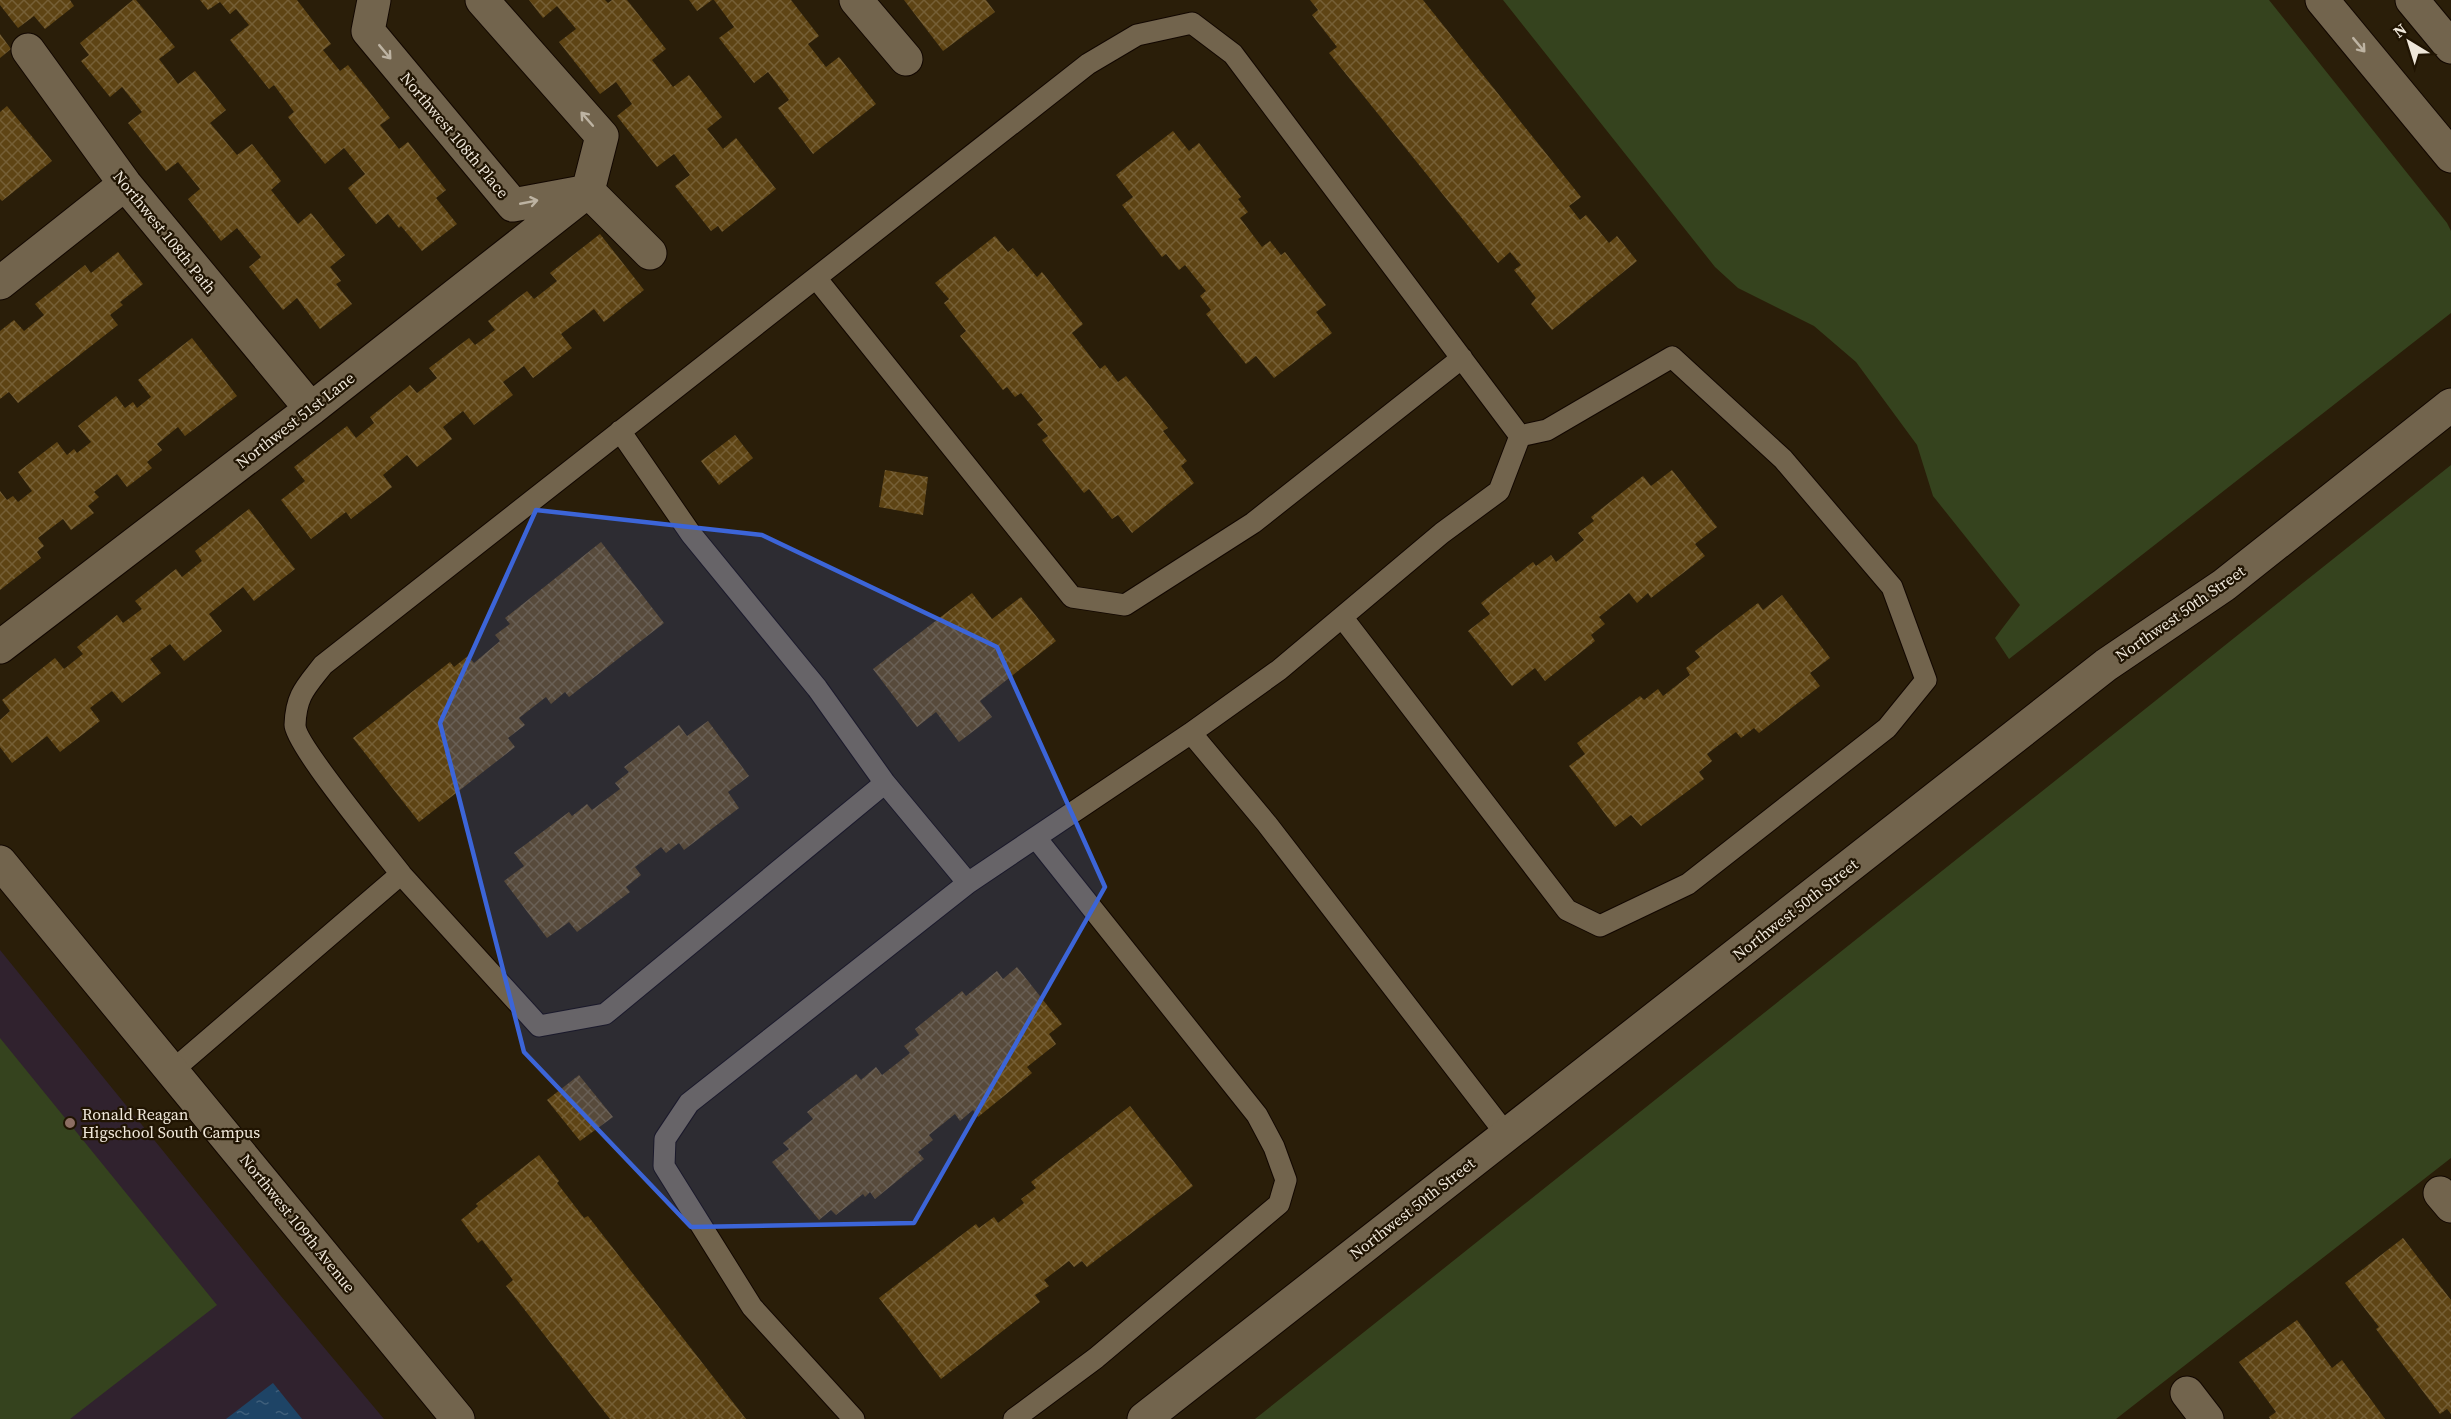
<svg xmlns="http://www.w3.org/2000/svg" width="2451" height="1419" font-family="'Source Serif 4',serif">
  <defs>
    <pattern id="water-ripples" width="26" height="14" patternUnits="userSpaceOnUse" patternTransform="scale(1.5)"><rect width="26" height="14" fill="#1e4466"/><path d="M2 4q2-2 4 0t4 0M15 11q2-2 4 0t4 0" fill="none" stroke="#3f5f7b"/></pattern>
    <pattern id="building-cross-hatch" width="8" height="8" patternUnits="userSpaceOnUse" patternTransform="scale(1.5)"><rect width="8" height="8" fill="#5e4414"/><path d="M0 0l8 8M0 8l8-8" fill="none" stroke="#755f36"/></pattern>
  </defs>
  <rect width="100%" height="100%" fill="#2a1e09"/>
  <path fill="#30222e" d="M0,950l280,345 104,124h-384z"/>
  <path fill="#35431e" d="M1503,0h766l178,223 4,8v82l-442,346 -14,-21 25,-33 -87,-109 -16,-51 -61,-83 -42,-36 -76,-38 -23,-21z
    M2451,465v693l-335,261h-861z
    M0,1038l217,267 -147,114h-70z"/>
  <path fill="url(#water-ripples)" d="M273,1383l29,36h-76z"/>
  <path fill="url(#building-cross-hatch)" d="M0,0h70l4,6 -29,23 -11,-13 -16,12 -18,-23z
    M133,0h3l39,47 -16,12 19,25 17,-13 31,39 -16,13 27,32 15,-11 29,37 -10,9 27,34 13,-11 34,42 -15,12 11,14 -5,3 16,20 -32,25 -23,-31 -14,12 -34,-43 12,-10 -24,-29 -16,13 -33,-42 12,-10 -22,-27 -12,9 -38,-48 14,-11 -20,-25 -12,10 -29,-36 8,-6 -9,-12z
    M200,0h97l34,44 -8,6 17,21 8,-6 42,53 -10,7 19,24 9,-7 38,48 -10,8 21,26 -35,27 -21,-25 -2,2 -11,-14 -12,10 -28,-36 17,-14 -21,-26 -19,16 -37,-47 6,-5 -20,-27 -5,4 -39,-49 19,-15 -13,-16 -6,5 -10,-12 -12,8z
    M529,0h76l3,3 4,-3h15l39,49 -14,11 21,27 16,-12 33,42 -15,12 16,20 13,-11 40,51 -54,43 -4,-6 -7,5 -36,-45 15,-11 -16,-21 -17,13 -40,-51 15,-12 -16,-22 -16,12 -41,-52 17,-13 -19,-23 -14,12z
    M689,0h23l-15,11z
    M714,0h77l28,36 -11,8 18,23 13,-10 37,47 -63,50 -35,-46 11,-8 -21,-28 -14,11 -35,-45 15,-11z
    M904,0h82l9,12 -52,39z
    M1310,0h113l158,197 -12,9 11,14 6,-5 23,28 8,-7 20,25 -85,69 -21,-26 5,-6 -22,-28 7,-5 -11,-13 -12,11 -169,-210 8,-6 -25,-32 6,-5z
    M0,34l11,15 -11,9z
    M7,106l45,55 -50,40 -2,-2v-87z
    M1173,131l16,20 10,-8 42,54 -3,2 10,13 -8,6 22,29 8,-6 11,14 4,-3 41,53 -10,7 16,21 -58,45 -18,-22 -10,8 -40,-50 5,-4 -11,-14 6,-5 -21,-26 -6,5 -13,-16 -4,3 -40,-52 11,-8 -17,-22z
    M600,234l44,56 -40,32 -10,-13 -33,25 11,14 -39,30 -9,-12 -21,16 10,13 -39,30 -11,-14 -20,16 9,12 -35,28 -10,-12 -24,20 9,12 -41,32 -5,-7 -35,27 -30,-39 24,-19 -11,-14 53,-41 9,12 18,-15 -4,-6 40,-32 7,8 20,-15 -8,-10 40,-30 6,7 20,-15 -7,-9 39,-30 7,8 23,-18 -7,-8z
    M995,236l13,16 5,-4 24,29 5,-5 41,52 -11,9 28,36 5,-4 13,17 8,-6 42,52 -5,3 24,30 -6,5 13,17 -62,50 -14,-18 -6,4 -23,-30 -5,4 -42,-53 6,-4 -11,-12 6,-4 -22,-27 -6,4 -8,-10 -4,3 -43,-54 6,-5 -22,-28 5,-4 -14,-16z
    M118,252l25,32 -23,18 3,3 -13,10 8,10 -100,78 -9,-11 -9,7v-68l14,-11 10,11 20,-16 -9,-11 50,-39 6,8z
    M192,338l45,58 -52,40 -7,-9 -21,17 5,6 -15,12 5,6 -25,19 -10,-13 -23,18 5,5 -11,9 6,7 -23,17 -8,-11 -25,19 6,8 -7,6 4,6 -41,32v-99l7,9 6,-4 5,6 14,-11 -14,-19 39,-30 10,13 7,-6 3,4 14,-11 -13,-16 38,-30 9,12 8,-6 4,6 14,-11 -13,-17z
    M735,435l18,23 -34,27 -18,-24z
    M885,470l43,7 -5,38 -44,-8z
    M1672,470l45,57 -22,17 10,12 -54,42 -3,-5 -11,10 -8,-10 -30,24 6,7 -14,11 4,6 -50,40 -10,-13 -23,18 -44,-55 22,-17 -9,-11 52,-41 3,4 15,-11 5,7 28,-22 -6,-7 16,-12 -3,-4 52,-41 8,10z
    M249,509l46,60 -41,32 -11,-14 -34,27 13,17 -38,30 -14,-17 -20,15 11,14 -39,30 -10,-12 -22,17 10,13 -40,31 -13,-16 -35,27 -12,-16v-27l10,-9 -8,-11 53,-42 9,11 19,-15 -6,-7 40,-32 6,8 19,-14 -7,-8 41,-32 6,8 20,-16 -7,-10z
    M601,542l63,81 -95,74 -4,-5 -14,12 -5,-7 -27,21 6,7 -17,13 7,9 -96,75 -66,-84 97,-76 4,5 14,-11 6,7 26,-22 -5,-6 15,-11 -5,-6z
    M972,593l20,26 29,-22 35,44 -76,60 12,16 -33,25 -23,-30 -19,15 -44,-58z
    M1782,595l48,63 -20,15 10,13 -61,47 -5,-5 -13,10 -5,-6 -29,22 5,7 -13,11 5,7 -63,47 -10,-11 -16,12 -46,-61 16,-12 -8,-11 63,-47 4,4 14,-11 5,7 27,-21 -4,-7 14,-11 -5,-6 63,-48 5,7z
    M708,721l41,55 -21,16 11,16 -55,42 -5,-7 -13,10 -5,-6 -26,20 6,8 -15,12 4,5 -53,40 -8,-10 -22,16 -43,-57 20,-15 -10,-13 55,-41 3,4 15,-12 5,6 28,-21 -5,-6 14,-11 -5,-5 55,-42 8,11z
    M1017,967l45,57 -13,10 7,10 -29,23 5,6 -54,44 -5,-7 -13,11 -5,-7 -26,21 4,5 -15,12 6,7 -49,40 -5,-7 -5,5 -2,-3 -27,21 -5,-5 -12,10 -47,-58 17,-13 -6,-6 30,-24 -6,-7 49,-38 5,6 15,-13 6,8 28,-22 -6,-7 15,-11 -4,-6 47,-38 4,5 31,-25 6,8z
    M579,1075l34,42 -33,24 -33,-41z
    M1130,1106l63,80 -106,81 -5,-6 -8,6 -5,-6 -25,19 5,6 -14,9 5,7 -99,77 -62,-81 97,-74 3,4 15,-11 4,6 26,-20 -3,-4 15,-11 -5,-6z
    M539,1155l20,26 -2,2 27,35 4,-2 158,203h-136l-104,-133 7,-6 -31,-40 -4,3 -17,-23 17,-14 -2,-2z
    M2403,1238l48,62v114l-4,-5 -7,5 -64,-85 3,-2 -34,-44z
    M2297,1320l35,48 10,-8 43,59h-115l-1,-2 7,-5 -37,-50z"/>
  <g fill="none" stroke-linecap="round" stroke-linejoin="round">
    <g stroke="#120700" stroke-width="23">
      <path id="lane" d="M816,278l256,319 53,8 128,-82 209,-165
        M1342,617l225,293 33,16 88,-42 199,-156 39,-48 -34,-93 -109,-128 -111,-102 -125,73 -27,6
        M885,783l83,100 223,-150
        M399,872l140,154 66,-12 280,-231 -68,-95 -126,-154 -71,-103
        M173,1070l228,-196c-17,-22 -106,-130 -106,-149 1,-30 11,-38 28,-60l765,-601 49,-29 55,-12 41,31 287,382 -21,55 -57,42 -163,137 -88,63 76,91 239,310
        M854,1419l-102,-112 -88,-141 1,-27 24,-36 279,-220
        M1014,1419l82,-61 183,-154 7,-24 -12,-33 -17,-32 -221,-277"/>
    </g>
    <g stroke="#120700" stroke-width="35">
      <path id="street" d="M374,0l-6,31 145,174 70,-13
        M482,0l120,136 -14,55
        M856,0l50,59
        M28,50l97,134 186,225
        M588,191l62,62
        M0,283l125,-99
        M0,647l311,-238 277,-218
        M2440,1193l11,13
        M2187,1393l20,26"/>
    </g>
    <g stroke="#120700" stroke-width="35">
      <path id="secondary" d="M2322,0l129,156
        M2412,0l39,47
        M0,862l458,557
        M1144,1419l962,-754 118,-80 227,-180"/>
    </g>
    <use href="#lane" stroke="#72644d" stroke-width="21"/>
    <use href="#street" stroke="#72644d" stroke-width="33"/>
    <use href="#secondary" stroke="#72644d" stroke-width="33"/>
  </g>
  <defs><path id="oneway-shaft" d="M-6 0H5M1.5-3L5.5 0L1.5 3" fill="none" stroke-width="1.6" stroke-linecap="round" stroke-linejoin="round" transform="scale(1.5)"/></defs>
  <g stroke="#bdb3a2">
    <use href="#oneway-shaft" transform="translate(2359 45) rotate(50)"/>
    <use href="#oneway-shaft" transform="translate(385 52) rotate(50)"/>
    <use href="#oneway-shaft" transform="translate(587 119) rotate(-131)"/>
    <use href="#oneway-shaft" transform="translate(529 202) rotate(-11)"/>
  </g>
  <path fill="#3c65d8" fill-opacity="0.2" stroke="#3c65d8" stroke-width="4.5" stroke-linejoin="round" d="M536,510l226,25 235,112 108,240 -191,336 -223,4 -167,-175 -84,-329z"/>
  <circle fill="#8d6e63" stroke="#201402" stroke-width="2" cx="70" cy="1123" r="6"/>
  <g text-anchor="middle" stroke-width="4.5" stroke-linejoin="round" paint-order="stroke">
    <g font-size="16" fill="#efe7da" stroke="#201402">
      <text transform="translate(455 135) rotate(50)" y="6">Northwest 108th Place</text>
      <text transform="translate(165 232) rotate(51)" y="6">Northwest 108th Path</text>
      <text transform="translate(295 420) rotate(-38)" y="6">Northwest 51st Lane</text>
      <text transform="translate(2180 613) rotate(-35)" y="6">Northwest 50th Street</text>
      <text transform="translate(1795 909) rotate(-38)" y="6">Northwest 50th Street</text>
      <text transform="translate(1412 1208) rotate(-38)" y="6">Northwest 50th Street</text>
      <text transform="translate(298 1223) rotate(51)" y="6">Northwest 109th Avenue</text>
    </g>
    <g font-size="16" fill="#efe7da" stroke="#201402" text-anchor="start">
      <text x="82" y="1120">Ronald Reagan<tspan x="82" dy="18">Higschool South Campus</tspan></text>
    </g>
  </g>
  <g transform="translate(2409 42) rotate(322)" stroke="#201402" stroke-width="4.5" paint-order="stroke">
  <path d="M0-4.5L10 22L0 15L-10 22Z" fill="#efe7da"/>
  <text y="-9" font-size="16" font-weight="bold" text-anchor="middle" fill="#efe7da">N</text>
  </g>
</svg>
